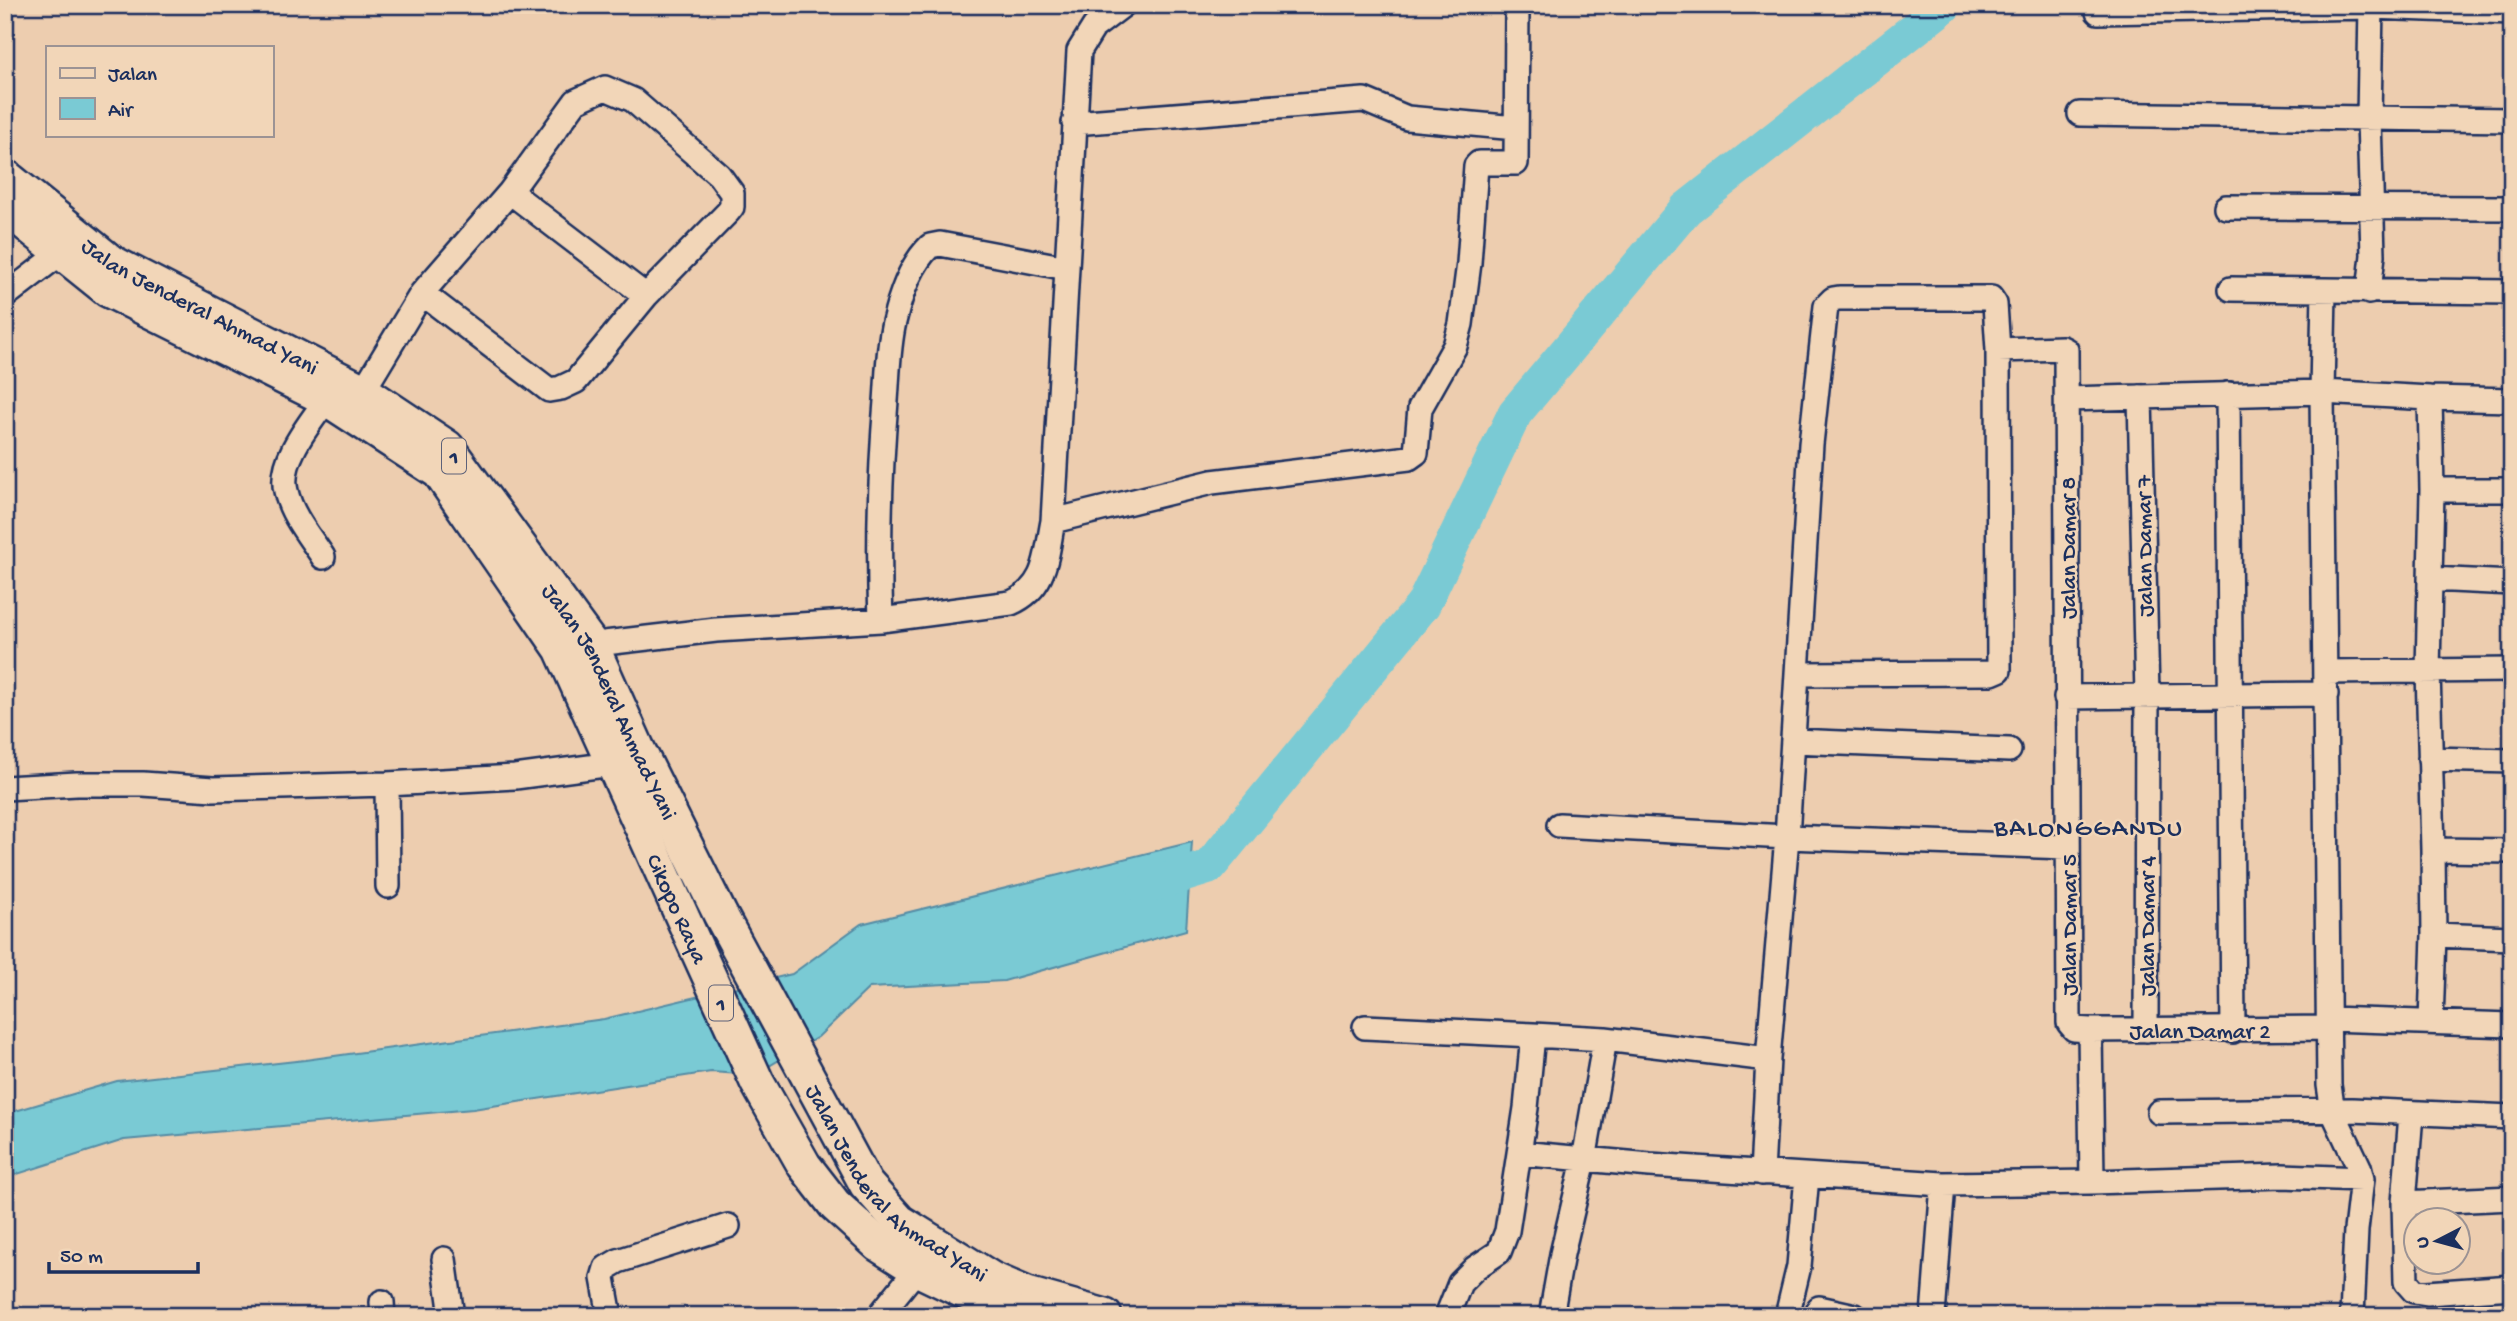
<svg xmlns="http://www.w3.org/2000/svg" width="2517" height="1321" font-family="'Gochi Hand',sans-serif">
  <rect width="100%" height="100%" fill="#edcdaf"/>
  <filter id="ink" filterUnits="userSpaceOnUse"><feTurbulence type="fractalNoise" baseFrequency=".0143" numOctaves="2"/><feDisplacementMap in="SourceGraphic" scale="14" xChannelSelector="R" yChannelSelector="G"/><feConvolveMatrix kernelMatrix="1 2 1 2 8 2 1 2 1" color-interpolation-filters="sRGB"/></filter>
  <g filter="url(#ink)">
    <path fill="#7acad4" stroke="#548ca5" stroke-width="2" d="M1192,842l-6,88 -182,51 -135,7 -51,49 -64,38 -43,-3 -238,37 -349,31 -119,38v-64l112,-33 188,-21 299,-41 188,-45 69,-50z"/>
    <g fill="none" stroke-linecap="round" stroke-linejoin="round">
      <path stroke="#7acad4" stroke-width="35" d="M1144,887l65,-20 214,-262 92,-192 171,-204 259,-204"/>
      <g stroke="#1b2f5e" stroke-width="28">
        <path id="minor" d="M2098,12l272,-5 142,5
          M2080,114l432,6
          M1074,123l290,-23 43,18 109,10
          M510,192l136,104
          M2226,207l286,1
          M2231,289l281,3
          M2324,291l-2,101 7,693 4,27 26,55 3,12 -6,51 -4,86
          M2369,292l4,-37 -4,-136 2,-114
          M5,296l56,-43
          M1998,350l64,-2 4,2 3,673 5,6 16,1 239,-2
          M363,391l59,-98 88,-101 66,-91 29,-13 28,12 86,75 13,18v14l-4,5 -82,84 -70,85 -15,7 -12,2 -127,-97
          M2228,394l5,637
          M2140,397l7,298 -1,335
          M2430,398l2,92 -4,181 5,179
          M2067,399l255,-7 108,6 82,2
          M2432,490h80
          M1053,521l159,-39 197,-24 7,-5 4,-45 35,-62 6,-22 8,-61 7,-97 3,-3h37l1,-158
          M323,557c-13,-20 -32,-42 -37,-66 -8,-31 25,-69 41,-92
          M2431,579l81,4
          M881,620c-3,-73 -1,-146 5,-219 2,-26 2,-53 8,-79 6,-26 16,-57 36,-76l10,-2 127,24
          M579,646l137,-16 165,-10 130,-17c36,-16 35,-47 42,-82l26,-470 15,-24 29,-22
          M2325,672l187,-2
          M2066,697l260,-3
          M1794,741l215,9
          M2430,759l82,2
          M387,784l1,102
          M5,788l72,-4h66l70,5 174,-5 128,-7 97,-13
          M1559,825l228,12 280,10
          M2434,935l78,3
          M2328,1019l184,6
          M2431,1022l3,-87 -1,-85 79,1
          M1365,1027l168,8
          M2090,1030l2,152
          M2159,1112l193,-2 160,7
          M2411,1114l-7,89 2,79 8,9 13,2 85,-6
          M1519,1153l131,12 293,19 149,-2 190,-6 80,3
          M1762,1173l6,-114 19,-222 24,-393 15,-138 7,-7 6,-1h152l4,6 3,46 1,320 -7,3 -195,1
          M2404,1203l108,-5
          M444,1259l8,57
          M382,1302l1,14
          M1819,1308l36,8
          M610,1316l-7,-38 3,-10 12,-7 110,-35
          M879,1316l38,-47
          M1447,1316l13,-33 15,-15 24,-16 8,-21 19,-123 7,-73 72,4 163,20
          M1551,1316l11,-62 22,-94 21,-121
          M1787,1316l12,-50 8,-90
          M1933,1316l10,-132"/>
      </g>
      <g stroke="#1b2f5e" stroke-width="38">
        <g id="highway">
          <path id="s1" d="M5,176l106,86 252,129 84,56 144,197 46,103 83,167 146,270 33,37 93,58 35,15 78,22"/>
          <path id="s2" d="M5,207l103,83 219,109 112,73 122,177 196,433 47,83 31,40 44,40 38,24 71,34 34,13"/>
        </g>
      </g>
      <use href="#minor" stroke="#f2d6b8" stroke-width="23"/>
      <use href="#highway" stroke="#f2d6b8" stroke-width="33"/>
    </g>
  </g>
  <g text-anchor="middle" stroke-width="5" stroke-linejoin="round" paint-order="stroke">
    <g fill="#f2d6b8" stroke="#5c6179" stroke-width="2">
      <rect x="442" y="438.5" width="24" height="35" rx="5"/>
      <rect x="709" y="985.5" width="24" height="35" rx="5"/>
    </g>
    <g font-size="21" font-weight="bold" fill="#1b2f5e">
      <text x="454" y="463">1</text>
      <text x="721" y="1010">1</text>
    </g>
    <g font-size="23" fill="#1b2f5e" stroke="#f2d6b8">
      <text dy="8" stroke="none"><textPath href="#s1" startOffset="236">Jalan Jenderal Ahmad Yani</textPath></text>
      <text transform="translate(2143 546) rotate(-91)" y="8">Jalan Damar 7</text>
      <text transform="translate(2067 548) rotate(-90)" y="8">Jalan Damar 8</text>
      <text dy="8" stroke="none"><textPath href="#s1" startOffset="824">Jalan Jenderal Ahmad Yani</textPath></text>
      <text dy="8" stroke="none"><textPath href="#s2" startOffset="1010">Cikopo Raya</textPath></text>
      <text transform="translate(2068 925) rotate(-90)" y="8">Jalan Damar 5</text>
      <text transform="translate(2146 926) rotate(-90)" y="8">Jalan Damar 4</text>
      <text x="2200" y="1038">Jalan Damar 2</text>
      <text dy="8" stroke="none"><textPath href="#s1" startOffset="1391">Jalan Jenderal Ahmad Yani</textPath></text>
    </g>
    <g font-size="26" letter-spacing="2" fill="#1b2f5e" stroke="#f2d6b8">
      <text x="2089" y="835">BALONGGANDU</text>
    </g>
  </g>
  <rect width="2517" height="1321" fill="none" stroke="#f2d6b8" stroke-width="28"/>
  <rect x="14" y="14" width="2489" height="1293" fill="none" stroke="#1b2f5e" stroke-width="2.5" filter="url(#ink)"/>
  <rect x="46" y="46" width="228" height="91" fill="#f2d6b8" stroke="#9c9394" stroke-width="2"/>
  <rect x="60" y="68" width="35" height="10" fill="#f2d6b8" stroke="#9c9394" stroke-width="2"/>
  <text x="108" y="80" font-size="21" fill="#1b2f5e">Jalan</text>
  <rect x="60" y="98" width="35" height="21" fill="#7acad4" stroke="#9c9394" stroke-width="2"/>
  <text x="108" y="116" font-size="21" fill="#1b2f5e">Air</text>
  <g transform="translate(2437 1241) rotate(264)"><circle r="33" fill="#f2d6b8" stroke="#9c9394" stroke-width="2"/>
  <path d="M0-5L12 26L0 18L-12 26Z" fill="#1b2f5e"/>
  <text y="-10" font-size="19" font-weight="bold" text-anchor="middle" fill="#1b2f5e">U</text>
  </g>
  <path d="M49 1262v10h149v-10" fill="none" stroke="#1b2f5e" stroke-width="3.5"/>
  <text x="60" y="1262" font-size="21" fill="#1b2f5e" stroke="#f2d6b8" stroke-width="5" paint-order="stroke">50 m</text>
</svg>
